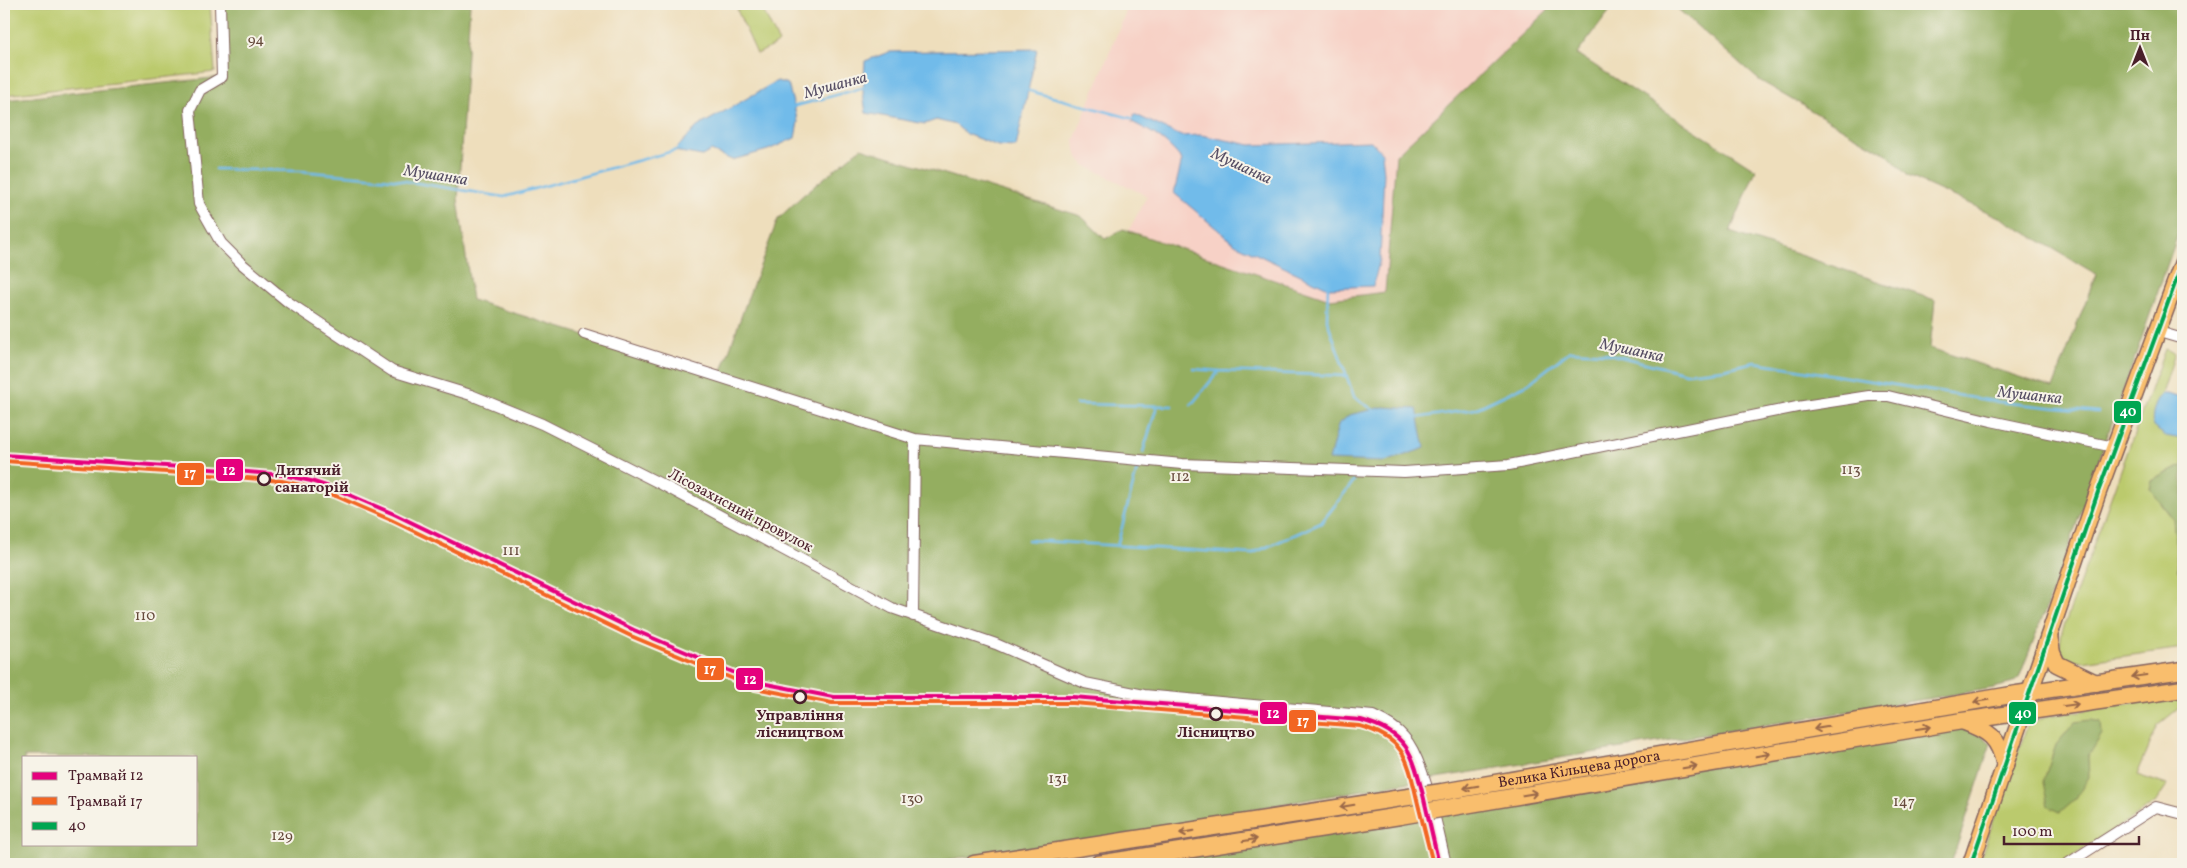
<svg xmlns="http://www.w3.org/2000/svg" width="2187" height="868" font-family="Vollkorn,serif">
  <rect width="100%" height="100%" fill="#f7f3e8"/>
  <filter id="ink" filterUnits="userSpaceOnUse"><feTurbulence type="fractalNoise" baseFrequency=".02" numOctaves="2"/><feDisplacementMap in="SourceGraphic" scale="10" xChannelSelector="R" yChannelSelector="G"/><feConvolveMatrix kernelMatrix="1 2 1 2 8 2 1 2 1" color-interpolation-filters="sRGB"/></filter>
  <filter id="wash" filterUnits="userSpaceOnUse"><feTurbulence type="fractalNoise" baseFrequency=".0096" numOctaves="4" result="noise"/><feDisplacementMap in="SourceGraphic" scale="20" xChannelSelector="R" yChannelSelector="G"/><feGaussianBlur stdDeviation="1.12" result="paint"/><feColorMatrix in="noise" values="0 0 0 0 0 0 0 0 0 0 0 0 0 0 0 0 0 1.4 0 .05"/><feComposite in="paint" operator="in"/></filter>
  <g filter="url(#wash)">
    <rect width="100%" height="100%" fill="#eedebc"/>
    <path fill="#f7d1c6" d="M1129,4h425l-158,151 -10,137 -56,7 -201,-69 18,-34 -61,-30 -7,-7 -4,-9 -1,-10z"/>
    <path fill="#bbca6d" stroke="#82744c" d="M4,4h206l5,68 -211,23z
      M750,4h10l19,39 -22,11 -20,-44z
      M2165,349l10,4 -13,41 -4,4 24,41 1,-2 -2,15 2,1v12l-31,16 -2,8 24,30 4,52 5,4v73l-101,14 -14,-3 -9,-9 3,-18z
      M2183,695v10l-25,20 -21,50 30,10 -12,18 -95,61h-82l50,-140 20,-8z"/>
    <path fill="#94ae60" stroke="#6f6646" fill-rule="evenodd" d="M220,4h250l-12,195 14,101 248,77 27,-77 31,-81 24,-23 59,-48 220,68 24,23 18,-10 207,70 55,-7 11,-137 158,-151h61l-38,50 179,116 -26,62 205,68 -5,48 123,40 43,-114 -95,-56 -93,-42 -20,-21 -129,-75 -87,-76h511v216l-125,357 -39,101 -6,5 -19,5 -602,97 -127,22 -129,26 -220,31h-912v-764l218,-23zM24,757h172v87h-172z
      M2183,465v110l-5,-4 -5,-52 -23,-30 2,-8z
      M2091,720l10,2 1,12 -14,23 1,20 -13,21 -16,14 -12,-6 -5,-24 13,-37 19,-23z
      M1962,721l29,22 -40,121h-853z"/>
    <path fill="#71bbea" stroke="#5e6d8a" d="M1037,49l-21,98 -18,-1 -32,-12 -10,-9 -20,-5 -11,4 -59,-11 -3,-20 2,-32 24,-9z
      M777,81l11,3 10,38 -3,16 -27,12 -36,10 -21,-9 -9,5 -28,-5 23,-24z
      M1134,114l47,22 20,-1 50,10 120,-4 11,12 2,20 -4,86 -7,27 -45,2 -93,-44 -61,-51 8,-33c-16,-20 -28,-27 -50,-38z
      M2162,394h6l15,5 -1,40 -16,-3 -13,-9c-2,-11 1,-25 9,-33z
      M1383,407l34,2 8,39 -40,14 -56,-2 9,-35 11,-10z"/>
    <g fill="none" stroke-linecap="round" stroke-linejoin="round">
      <path stroke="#71bbea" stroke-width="2.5" d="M1026,90l108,29
        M792,107l74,-20
        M216,169l84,2 92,8 112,18 173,-47
        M1328,285l-1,35 27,77 21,14
        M1193,369l26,2
        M1076,404l96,2
        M1191,405l28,-34 129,5
        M1416,418l59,-9 53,-25 42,-33 35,2 81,20 38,-4 31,-7 244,40 99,10
        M1143,452l14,-46
        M1028,540l223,14 70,-31 33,-42
        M1117,546l21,-80"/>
    </g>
  </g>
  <g filter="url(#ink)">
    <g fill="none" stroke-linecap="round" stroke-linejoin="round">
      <g stroke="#83625e" stroke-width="12">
        <path id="minor" d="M220,4l2,73 -22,13 -10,20 9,94 22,39 21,21 46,38 104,69 79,24 71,29 121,61 229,123 104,36 89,39 59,12 229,21c11,5 23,11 31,21 21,23 34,96 42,127
          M2159,332l24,7
          M584,334l331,105 267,25 222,8 105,-7 288,-58 72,-11h19l103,25 123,26
          M913,616l2,-177
          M2067,864l89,-57 27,7"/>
      </g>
      <g stroke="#83625e" stroke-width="19">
        <g id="primary">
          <path d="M2049,636l3,17 5,11 39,19"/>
          <path d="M1962,721c27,10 37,16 43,45"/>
          <path id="s1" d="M1442,792l575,-98 166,-24"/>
          <path d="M1447,808l515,-87 221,-32"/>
          <path d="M974,864l421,-65"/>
          <path d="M1098,864l302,-48"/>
          <path d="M1971,864l127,-372 85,-230"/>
        </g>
      </g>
      <use href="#minor" stroke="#fff" stroke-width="10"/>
      <use href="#primary" stroke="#f9be6d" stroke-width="16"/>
      <g stroke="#83625e" stroke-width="19" stroke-linecap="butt">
        <path id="primary-bridge" d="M1395,799l47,-7
          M1400,816l47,-8"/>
      </g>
      <use href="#primary-bridge" stroke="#f9be6d" stroke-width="16"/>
      <g stroke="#f7f3e8" stroke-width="8">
        <path id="bus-1" d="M1971,864l127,-372 85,-230"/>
      </g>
      <use href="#bus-1" stroke="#00a651" stroke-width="4"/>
      <g stroke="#f7f3e8" stroke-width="8">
        <path id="tram-1" d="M4,455l221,15 58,5 28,6 27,9 56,24 240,116 122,52 77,15h240l288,23c48,13 52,35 63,79 5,22 10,43 15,65"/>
      </g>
      <g stroke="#f7f3e8" stroke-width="8">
        <path id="tram-2" d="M4,461l221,15 57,5 27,6 27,9 55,24 240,116 124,52 77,15h241l287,23c47,13 48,36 58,78 5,20 10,40 15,60"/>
      </g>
      <use href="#tram-1" stroke="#e5007d" stroke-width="4"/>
      <use href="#tram-2" stroke="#f26522" stroke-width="4"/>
    </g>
    <defs><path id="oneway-shaft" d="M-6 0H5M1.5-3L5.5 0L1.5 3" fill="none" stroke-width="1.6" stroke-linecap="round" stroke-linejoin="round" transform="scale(1.25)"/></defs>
    <g stroke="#996749">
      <use href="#oneway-shaft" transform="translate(2139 676) rotate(172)"/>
      <use href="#oneway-shaft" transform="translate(1981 701) rotate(170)"/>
      <use href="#oneway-shaft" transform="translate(2071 705) rotate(-8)"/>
      <use href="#oneway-shaft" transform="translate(1821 728) rotate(170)"/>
      <use href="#oneway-shaft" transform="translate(1923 728) rotate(-10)"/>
      <use href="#oneway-shaft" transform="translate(1763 755) rotate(-10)"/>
      <use href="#oneway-shaft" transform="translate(1690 767) rotate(-10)"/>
      <use href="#oneway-shaft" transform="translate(1471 787) rotate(170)"/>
      <use href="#oneway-shaft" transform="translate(1530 794) rotate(-10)"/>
      <use href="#oneway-shaft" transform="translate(1347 806) rotate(171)"/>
      <use href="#oneway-shaft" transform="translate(1187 832) rotate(171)"/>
      <use href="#oneway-shaft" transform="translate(1250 840) rotate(-9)"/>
    </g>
  </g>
  <g fill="#f7f3e8" stroke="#4a1f2b" stroke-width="2.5">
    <circle cx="264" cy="479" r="6"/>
    <circle cx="800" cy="697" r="6"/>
    <circle cx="1216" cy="714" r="6"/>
  </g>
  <g text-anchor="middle" stroke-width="4" stroke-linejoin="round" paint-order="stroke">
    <g font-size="15" fill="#664a3c" stroke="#f7f3e8">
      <text x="256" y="44">94</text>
      <text x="1851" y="474">113</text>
      <text x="1180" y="481">112</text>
      <text x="511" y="555">111</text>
      <text x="145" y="620">110</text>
      <text x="1058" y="783">131</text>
      <text x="912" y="803">130</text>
      <text x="1904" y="806">147</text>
      <text x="282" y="840">129</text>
    </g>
    <g font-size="15" font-weight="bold" fill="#4a1f2b" stroke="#f7f3e8">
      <text x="275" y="475" text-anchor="start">Дитячий<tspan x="275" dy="17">санаторій</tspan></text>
      <text x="800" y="720">Управління<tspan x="800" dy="17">лісництвом</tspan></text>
      <text x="1216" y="737">Лісництво</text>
    </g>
    <g font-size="15" fill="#4a1f2b" stroke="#f7f3e8">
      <text transform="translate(741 510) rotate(28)" y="5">Лісозахисний провулок</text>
      <text dy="5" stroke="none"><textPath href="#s1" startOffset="139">Велика Кільцева дорога</textPath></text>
    </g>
    <g font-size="16" font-style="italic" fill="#564e64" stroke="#f7f3e8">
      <text transform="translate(835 84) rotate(-15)" y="6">Мушанка</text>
      <text transform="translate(1242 165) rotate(25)" y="6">Мушанка</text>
      <text transform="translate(436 174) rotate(9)" y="6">Мушанка</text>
      <text transform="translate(1632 349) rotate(12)" y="6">Мушанка</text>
      <text transform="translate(2030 394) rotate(6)" y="6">Мушанка</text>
    </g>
  </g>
  <g stroke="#f7f3e8" stroke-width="2">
    <rect x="2113" y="400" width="29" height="24" rx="5" fill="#00a651"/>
    <rect x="215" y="458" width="29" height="24" rx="5" fill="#e5007d"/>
    <rect x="176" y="462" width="29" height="24" rx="5" fill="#f26522"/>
    <rect x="696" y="657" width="29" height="24" rx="5" fill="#f26522"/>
    <rect x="735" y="667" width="29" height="24" rx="5" fill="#e5007d"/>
    <rect x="2008" y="701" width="29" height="24" rx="5" fill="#00a651"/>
    <rect x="1259" y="701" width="29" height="24" rx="5" fill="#e5007d"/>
    <rect x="1288" y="709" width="29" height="24" rx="5" fill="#f26522"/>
  </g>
  <g font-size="14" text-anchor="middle" font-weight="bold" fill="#fff">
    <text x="2128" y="416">40</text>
    <text x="229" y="475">12</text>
    <text x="190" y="478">17</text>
    <text x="710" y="674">17</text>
    <text x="750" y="684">12</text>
    <text x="2023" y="718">40</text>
    <text x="1273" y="718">12</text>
    <text x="1303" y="726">17</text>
  </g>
  <rect width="2187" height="868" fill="none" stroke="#f7f3e8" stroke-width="20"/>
  <rect x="22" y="756" width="175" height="90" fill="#f7f3e8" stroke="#b29e9c"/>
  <rect x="32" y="772" width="25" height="8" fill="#e5007d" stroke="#b29e9c"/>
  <text x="68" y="780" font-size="15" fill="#4a1f2b">Трамвай 12</text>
  <rect x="32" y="797" width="25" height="8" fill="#f26522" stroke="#b29e9c"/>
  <text x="68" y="806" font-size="15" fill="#4a1f2b">Трамвай 17</text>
  <rect x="32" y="822" width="25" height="8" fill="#00a651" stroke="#b29e9c"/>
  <text x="68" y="830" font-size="15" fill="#4a1f2b">40</text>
  <g transform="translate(2140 48)" stroke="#f7f3e8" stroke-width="4" paint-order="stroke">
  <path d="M0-4L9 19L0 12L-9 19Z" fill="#4a1f2b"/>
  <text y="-8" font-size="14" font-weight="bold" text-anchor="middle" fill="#4a1f2b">Пн</text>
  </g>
  <path d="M2004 836v8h135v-8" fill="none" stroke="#4a1f2b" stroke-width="2.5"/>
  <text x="2012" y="836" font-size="15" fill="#4a1f2b" stroke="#f7f3e8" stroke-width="4" paint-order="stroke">100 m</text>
</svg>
